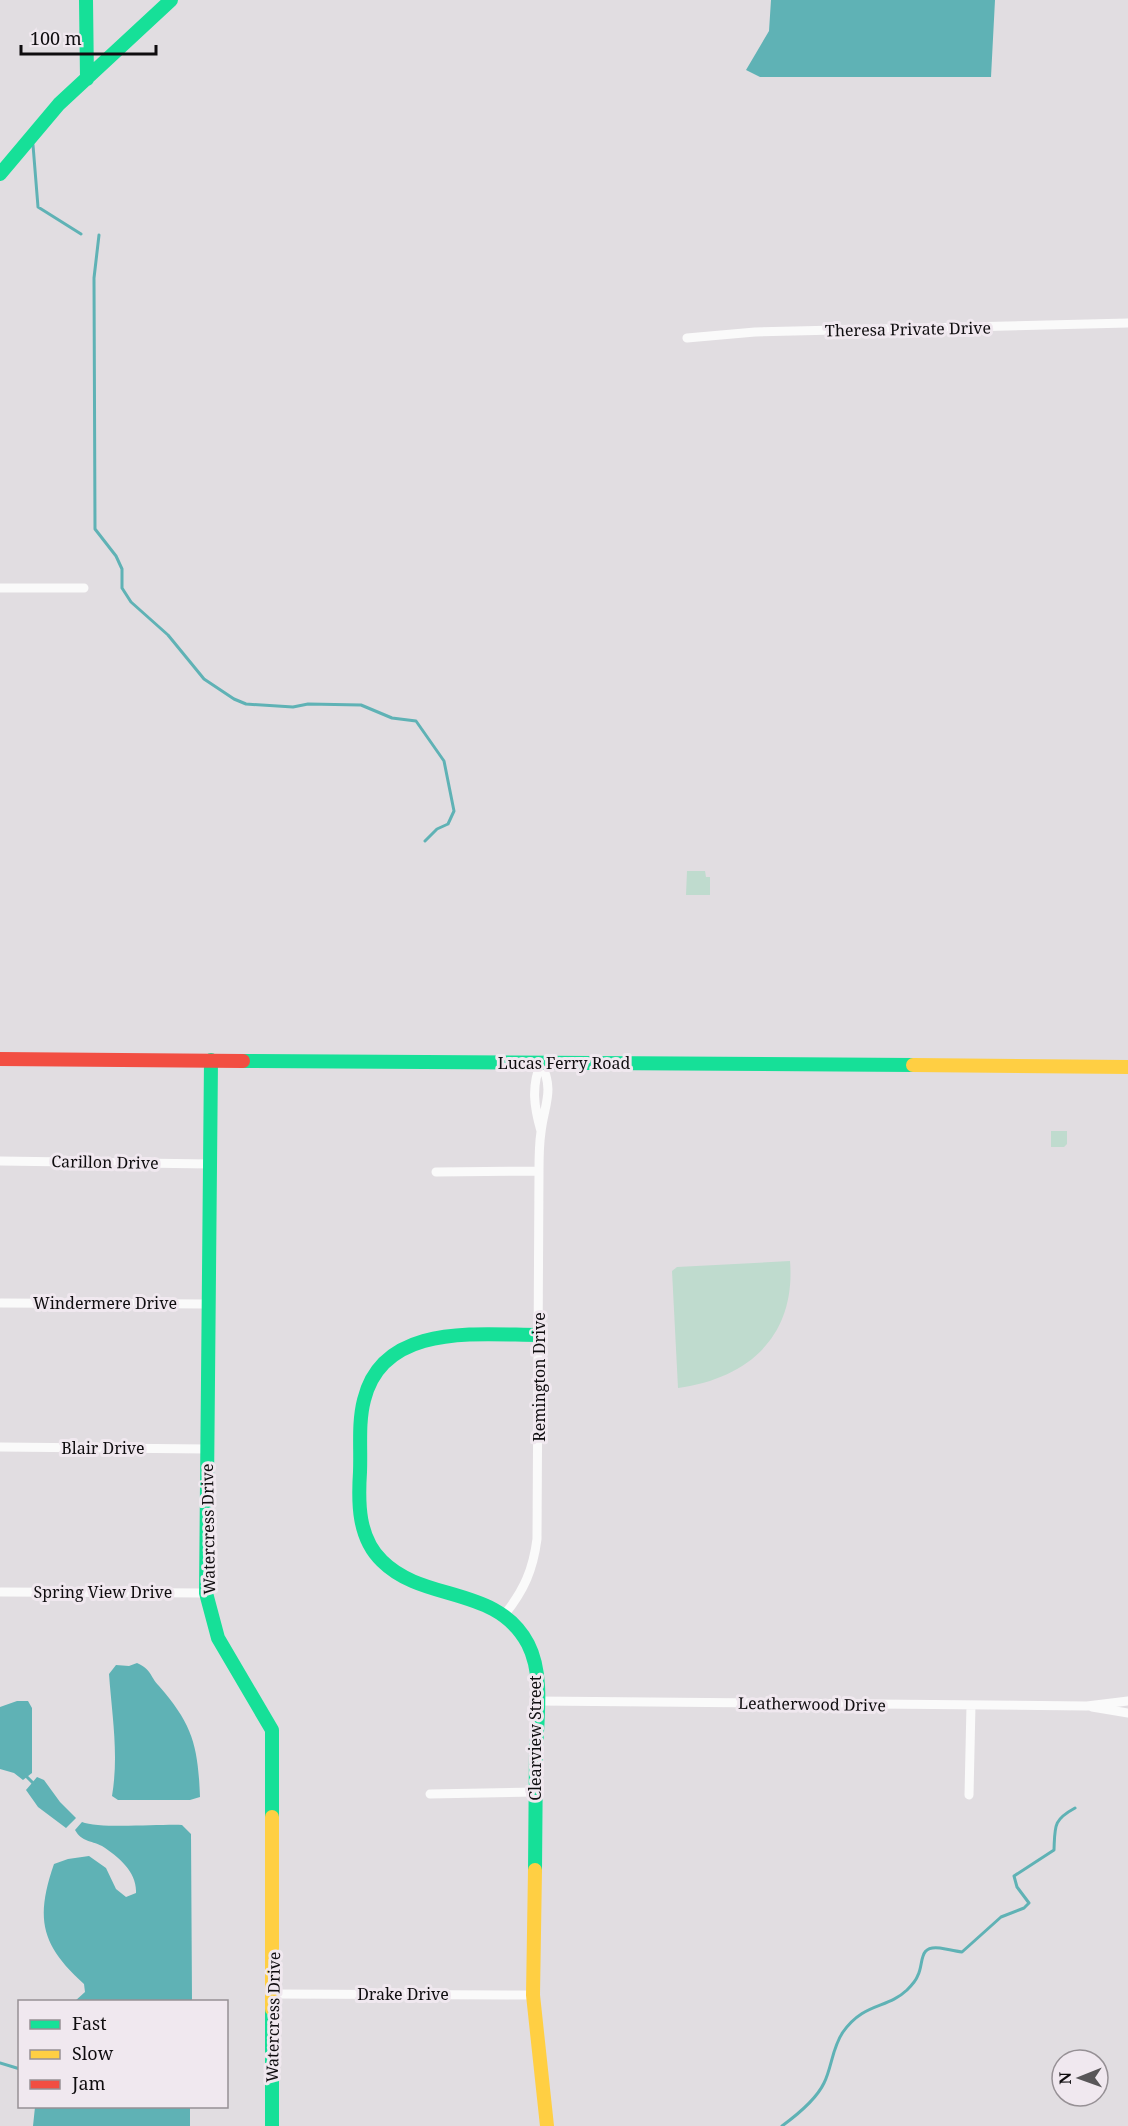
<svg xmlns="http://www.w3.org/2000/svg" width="1128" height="2126" font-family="'Noto Serif',serif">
  <rect width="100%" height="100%" fill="#e1dde1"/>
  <path fill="#bfdbce" d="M687,871h18l1,6h4v18h-24z
    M1051,1131h16v13l-3,3h-13z
    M790,1261c6,75 -41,117 -112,127l-6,-117 5,-4z"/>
  <path fill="#5fb2b5" d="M771,0h224l-4,77h-231l-14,-7 23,-39z
    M137,1663c15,7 12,12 22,23 34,39 39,60 41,111l-10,3h-72l-6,-4c7,-42 0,-80 -3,-122l7,-9 13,1z
    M17,1701h11l4,7v65l-9,7 -9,-7 -14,-4v-62z
    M37,1777l7,3 16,22 16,16 -10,10 -28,-21 -12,-17z
    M82,1822c16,7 78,2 100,3l9,9 1,167h-117l10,-9 -1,-8c-43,-39 -49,-65 -30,-120l14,-5 21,-3 17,12 10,21 10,8 10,-4c1,-21 -17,-36 -34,-47 -12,-6 -20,-4 -27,-16z
    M35,2107h155v19h-157z"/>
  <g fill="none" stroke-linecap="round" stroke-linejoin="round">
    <path stroke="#5fb2b5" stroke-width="3" d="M33,145l5,62 43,27
      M99,235l-5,43 1,251 21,27 6,13v19l9,14 37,33 36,44 30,20 12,5 47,3 15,-3 53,1 31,13 24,3 28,40 10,50 -6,13 -11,5 -12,12
      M27,1777l7,7
      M0,2063l20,6
      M782,2126c15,-11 34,-26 42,-43 8,-16 8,-35 19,-51 21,-30 44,-23 64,-42 4,-4 9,-9 11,-15 6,-12 0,-30 22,-27 7,1 14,3 22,4l39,-35 23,-9 5,-5 -12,-16 -3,-11 40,-26c1,-24 -1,-30 21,-42"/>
    <path stroke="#fafafa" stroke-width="9" d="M687,338l68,-6 373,-9
      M0,588h84
      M541,1131c-7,-24 -10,-45 0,-68
      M0,1161l210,3
      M436,1172l103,-1
      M0,1303l209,1
      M0,1447l207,2
      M0,1592l206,1
      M505,1614c19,-24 28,-44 32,-75l2,-368c0,-13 0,-26 2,-39 3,-27 14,-41 0,-69
      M537,1701l550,5 41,-5
      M1092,1707l36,6
      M430,1794l106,-2
      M969,1795l2,-90
      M273,1994l260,1"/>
    <path stroke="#16e098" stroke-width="14" d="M86,0l1,79
      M0,174l59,-70 112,-104
      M211,1060l-5,533 12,45 54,92v87
      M243,1061l670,4
      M535,1870c0,-40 1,-79 1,-118 1,-34 8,-77 -8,-108 -31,-59 -104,-41 -146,-83 -24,-23 -24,-58 -22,-89 1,-24 -2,-49 4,-72 19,-78 114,-65 175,-65
      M272,2009v117"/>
    <path stroke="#ffcf43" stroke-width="14" d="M913,1065l215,2
      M272,1817v192
      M535,1870l-2,125 14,131"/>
    <path stroke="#f24e42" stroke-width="14" d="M0,1059l243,2"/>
  </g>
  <g text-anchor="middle" stroke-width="6" stroke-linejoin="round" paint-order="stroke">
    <g font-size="16" fill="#0f0d0f" stroke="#f0e8ef">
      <text transform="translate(908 329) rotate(-1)" y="6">Theresa Private Drive</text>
      <text x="564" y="1069">Lucas Ferry Road</text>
      <text transform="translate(105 1162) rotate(1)" y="6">Carillon Drive</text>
      <text x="105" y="1309">Windermere Drive</text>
      <text transform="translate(539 1377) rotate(-90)" y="6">Remington Drive</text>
      <text x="103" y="1454">Blair Drive</text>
      <text transform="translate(208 1529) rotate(-91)" y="6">Watercress Drive</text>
      <text x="103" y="1598">Spring View Drive</text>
      <text transform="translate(812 1704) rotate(1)" y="6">Leatherwood Drive</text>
      <text transform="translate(535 1738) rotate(-90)" y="6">Clearview Street</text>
      <text x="403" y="2000">Drake Drive</text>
      <text transform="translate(273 2017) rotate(-89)" y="6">Watercress Drive</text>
    </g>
  </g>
  <rect x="18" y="2000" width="210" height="108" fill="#f0e8ef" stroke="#969095" stroke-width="1.5"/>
  <rect x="30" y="2020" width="30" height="9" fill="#16e098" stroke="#969095" stroke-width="1.5"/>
  <text x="72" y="2030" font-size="18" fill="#0f0d0f">Fast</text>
  <rect x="30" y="2050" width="30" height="9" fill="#ffcf43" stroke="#969095" stroke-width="1.5"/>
  <text x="72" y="2060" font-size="18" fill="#0f0d0f">Slow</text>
  <rect x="30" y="2080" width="30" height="9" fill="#f24e42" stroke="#969095" stroke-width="1.5"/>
  <text x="72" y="2090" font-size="18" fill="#0f0d0f">Jam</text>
  <g transform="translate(1080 2078) rotate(269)"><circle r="28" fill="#f0e8ef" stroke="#969095" stroke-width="1.5"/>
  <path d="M0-4.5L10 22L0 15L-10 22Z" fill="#585658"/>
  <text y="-9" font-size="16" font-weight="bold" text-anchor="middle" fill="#0f0d0f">N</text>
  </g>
  <path d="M21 45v9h135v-9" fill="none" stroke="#0f0d0f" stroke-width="3"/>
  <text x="30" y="45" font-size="18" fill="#0f0d0f" stroke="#f0e8ef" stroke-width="4.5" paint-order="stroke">100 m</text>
</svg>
